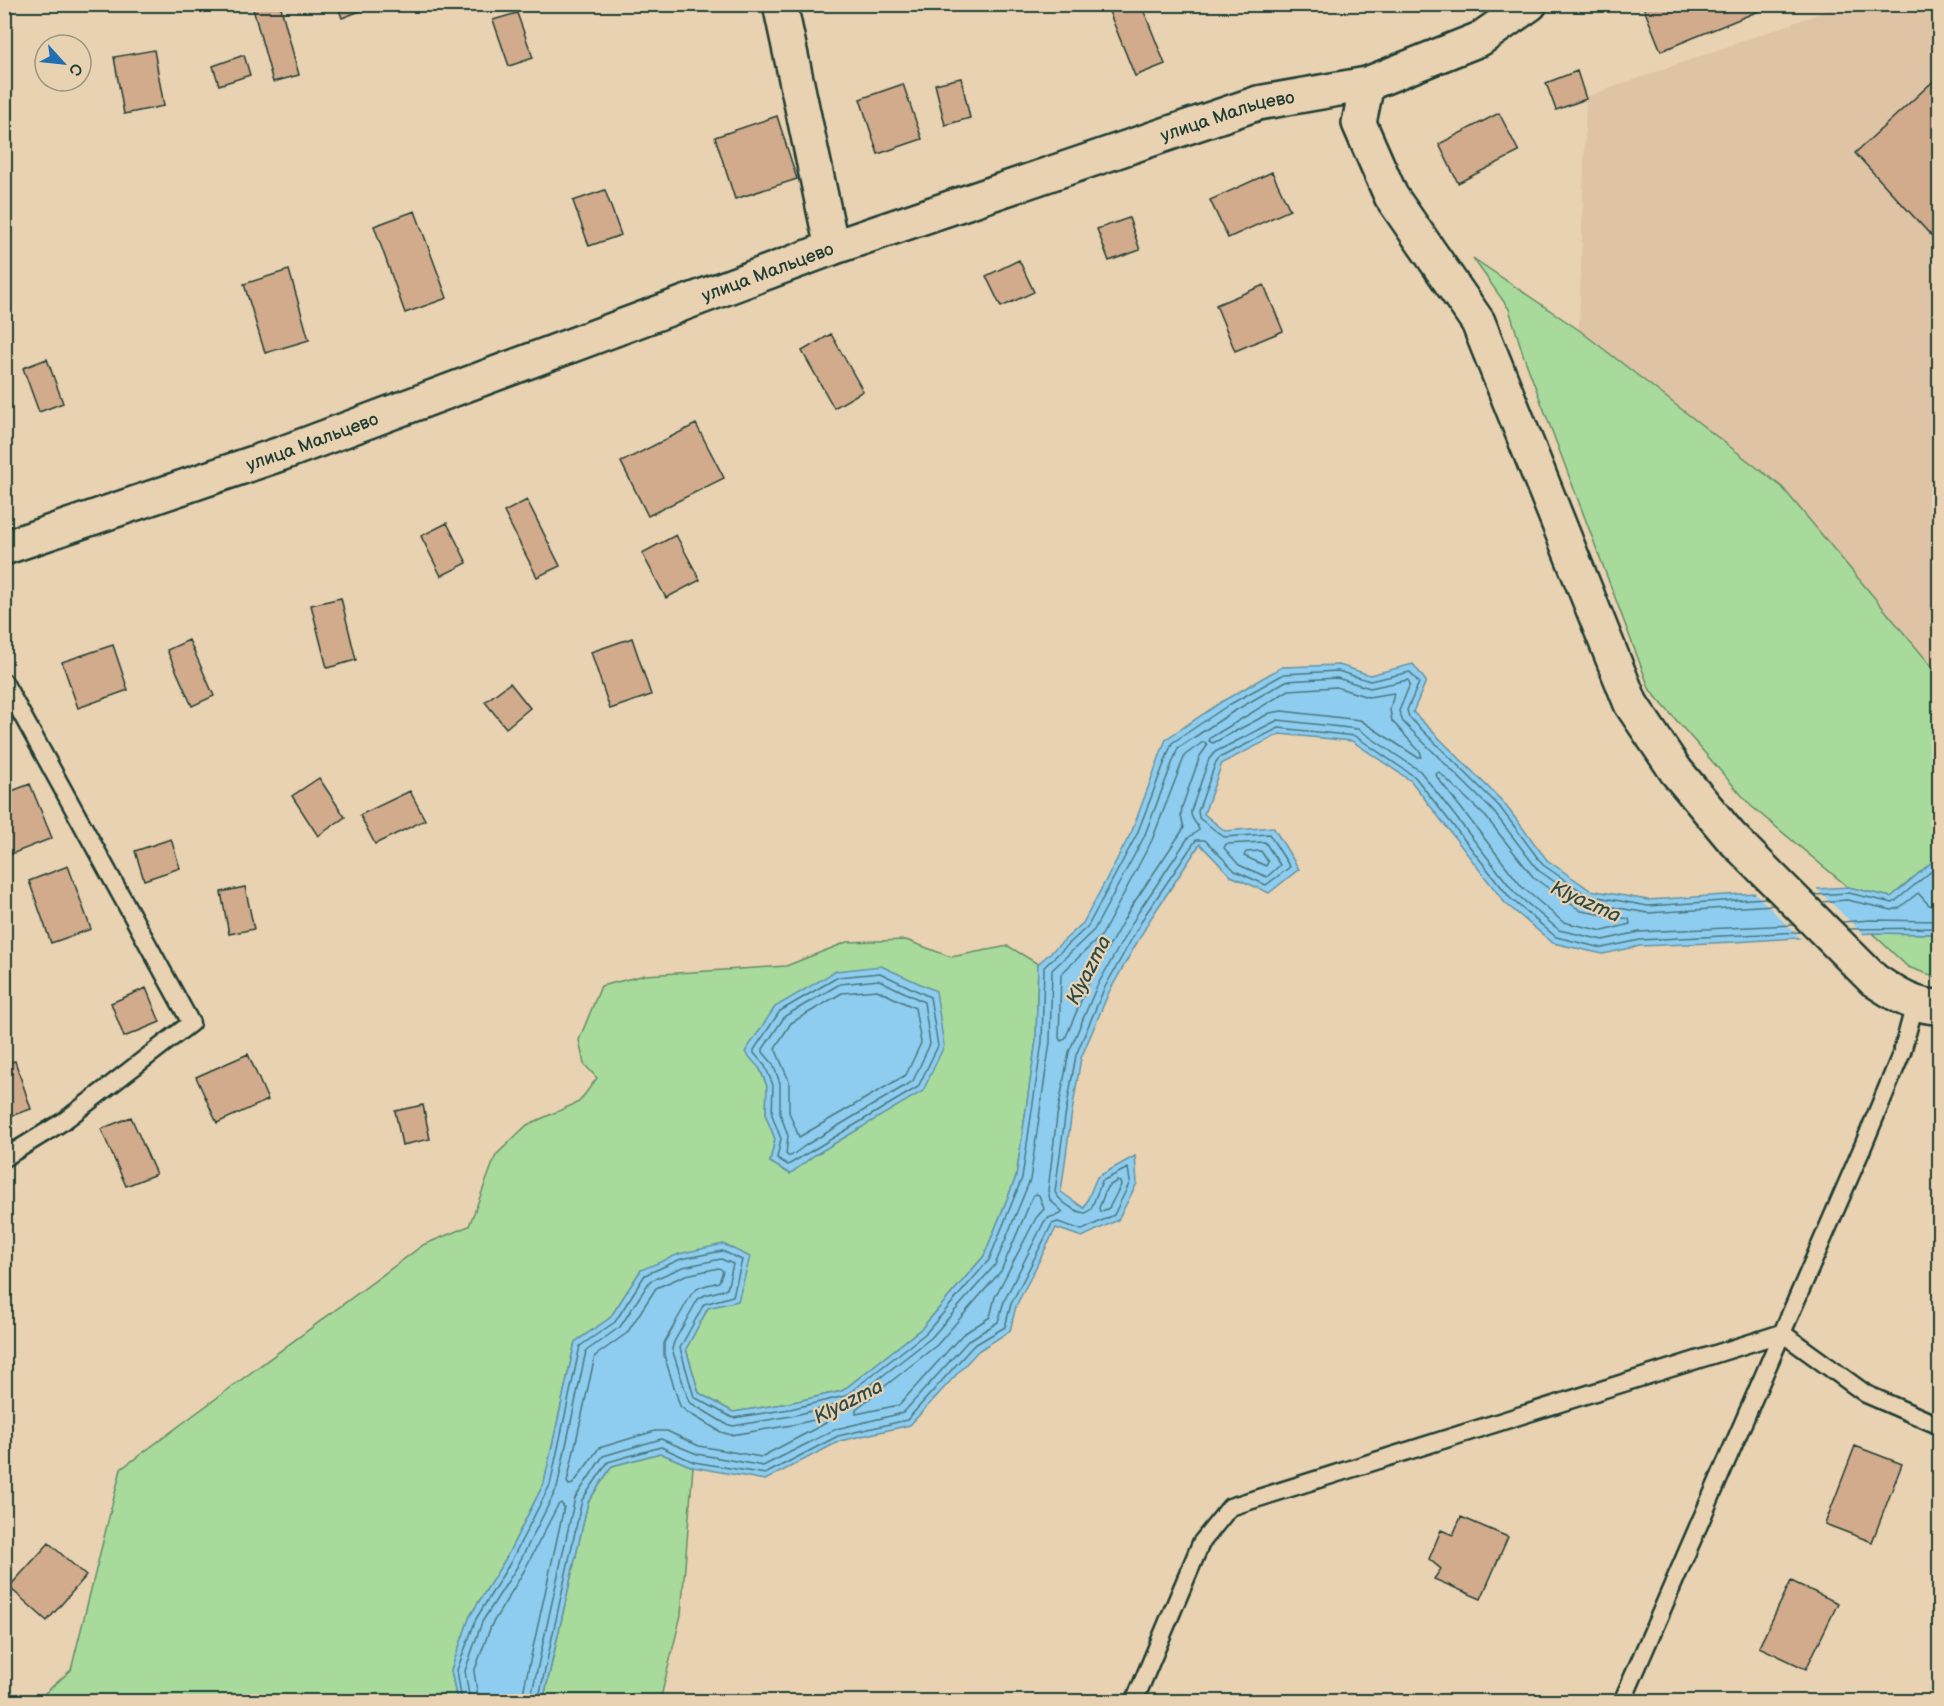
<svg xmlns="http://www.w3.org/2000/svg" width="1944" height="1706" font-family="'Balsamiq Sans',sans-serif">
  <rect width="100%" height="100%" fill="#e9d2b1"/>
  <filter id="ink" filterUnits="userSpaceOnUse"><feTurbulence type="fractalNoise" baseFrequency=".0167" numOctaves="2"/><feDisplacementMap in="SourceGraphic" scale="12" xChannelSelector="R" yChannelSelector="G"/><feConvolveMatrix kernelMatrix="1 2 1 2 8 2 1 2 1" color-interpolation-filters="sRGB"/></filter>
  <g filter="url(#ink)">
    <path fill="#dec3a4" d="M1838,5h101v670l-157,-188 -203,-156 7,-234 224,-80z"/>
    <path fill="#a8da9c" stroke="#648c68" stroke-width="1.5" fill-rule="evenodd" d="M1473,258l106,72 203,157 157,188v181l-48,41 -43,-10 -97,-81 -101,-116 -126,-333 -15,-48z
      M1872,933l67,1v44l-31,-11z
      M906,940l45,17 57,-11 30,18 -2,77 -20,136 -32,79 -62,72 -80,63 -53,12 -56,9 -34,-19 -13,-44 22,-41 -67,-38 -31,48 -35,24 -31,141 -39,77 -35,56 -19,54 6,31 -422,1 36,-32 50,-201 302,-224 46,-19 27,-71 31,-30 52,-23 18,-24 -13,-14 -5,-24 22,-54 44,-11 141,-9 61,-24zM760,1069l102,58 -49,29 -23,17 -20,-11 5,-23 -9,-23 1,-30z
      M660,1453l33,14 -12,148 -21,86 -117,1 45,-200 24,-36z"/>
    <path fill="#8ecdef" stroke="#6293a4" stroke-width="1.5" d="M1413,664l13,17 -13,31 90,90 44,58 43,30 58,10 200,-13 43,10 48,-41v28l-5,7 5,6v37l-67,-1 -137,9 -95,4 -37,8 -50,-11 -48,-40 -94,-122 -59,-40 -72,-7 -58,29 -18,51 21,17 48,-4 26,42 -30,24 -38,-17 -31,-32 -49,74 -42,74 -28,66 -10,60 -10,74 23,16 13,-31 38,-21 2,27 -19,37 -36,17 -26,-9 -40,78 -6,25 -32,20 -68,74 -70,16 -75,39 -72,-13 -33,-14 -48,13 -24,36 -45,199h-86l-6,-31 19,-54 35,-56 39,-77 31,-141 35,-24 31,-48 38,-16 44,-10 27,13 -12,44 -30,7 -22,41 13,44 34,19 56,-9 53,-12 80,-63 62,-72 32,-79 20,-136 2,-77 45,-41 49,-92 34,-92 57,-38 59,-34 57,-2 31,10z
      M881,966l55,25 8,55 -21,45 -110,65 -23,18 -20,-12 5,-23 -9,-23 1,-30 -7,-17 -15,-17 30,-45 61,-36z"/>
    <path fill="#e9d2b1" d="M1814,886l52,51 -63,4 -51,-51z"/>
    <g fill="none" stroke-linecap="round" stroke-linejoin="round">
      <path stroke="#4b777f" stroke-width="1.5" d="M1336,687l32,10 26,-4 -4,17 2,11 29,32v4h-4l-57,-37 -78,-9 -12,2 -57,30 -4,-2 1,-3 79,-48z
        M1203,742l3,1 1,3 -7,10 -18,51 -1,9 3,12 -53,79 -42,75 -24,57 -4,2 -2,-3 2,-64 41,-39 50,-95 33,-85z
        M1439,772l47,45 48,61 47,33 48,8 1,5 -27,7 -40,-9 -41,-35 -85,-110 -1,-3z
        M1265,842l15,23 -13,12 -28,-12 -15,-17 2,-4z
        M1261,851l7,11 -2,4 -22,-10 2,-4z
        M1814,895l34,-2 45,10 47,-39
        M1821,902l26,-2 45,10 7,-2 19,-15 11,12 11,3
        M1841,922l30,-2 69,1
        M1848,929l92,-1
        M880,973l50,24 8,49 -20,41 -130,78 -11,-7 4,-19 -9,-24 1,-30 -8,-19 -11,-13v-3l26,-39 58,-34z
        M879,980l45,22 6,42 -17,37 -107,64 -15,11h-3l-2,-2 2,-18 -8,-23v-30l-7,-19 -10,-12v-3l22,-33 55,-32z
        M877,990l38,18 6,35 -15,32 -107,62 -10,-25v-31l-14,-33 16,-25 51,-30z
        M1117,1181l3,1 1,3 -12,23 -9,4 -1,-4 8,-21z
        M1036,1194l3,1 5,14 -8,9 -41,79 -5,20 -28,18 -63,70 -43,9v-5l81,-64 64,-74 32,-75z
        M719,1268l4,3 -4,11 -19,5 -8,6 -28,50v12l16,51 7,6 34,20 10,3 61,-10 31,-7 3,2v3l-65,34 -62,-11 -32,-15h-12l-56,17 -26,36 -4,1 -2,-3 28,-126 32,-23 29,-45 30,-13z
        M462,1702l-5,-32 19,-51 34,-56 40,-78 30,-139 35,-24 30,-47 36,-16 41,-8 20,9 -9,36 -29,8 -24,44 14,49 39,21 57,-9 55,-13 81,-63 63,-73 33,-82 20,-136 2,-75 44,-41 49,-92 35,-91 55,-37 57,-32 54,-3 32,10 40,-9 9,11 -12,27 2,7 90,89 44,59 44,30 61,11 118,-8
        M470,1702l-5,-31 17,-49 35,-55 40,-79 29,-137 34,-24 30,-46 33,-14 38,-8 12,5 -6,25 -22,6 -7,4 -24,43 -2,7 17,53 37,22 7,2 58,-10 58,-14 82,-64 64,-73 35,-85 20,-138 2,-72 42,-40 50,-93 34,-89 53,-35 55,-32 51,-3 33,10 38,-8 2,4 -11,27 4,11 90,89 45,59 45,32 65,11 126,-8
        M479,1702l-5,-30 17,-46 33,-55 34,-66 3,-2 3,4 -43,195
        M530,1702l45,-204 28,-42 58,-17 36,15 66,12 73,-37 67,-16 65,-72 30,-19 6,-21 40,-79c7,-9 14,-4 19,-10l-13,-12 -2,-10 9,-74 12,-64 28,-66 42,-75 49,-73 11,-8c-1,-7 -9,-10 -8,-19l18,-52 6,-7 63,-32 80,9 62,42 95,122 44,37 44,10 36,-8 154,-7
        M538,1702l44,-202 26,-38 53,-15 33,15 71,12 73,-38 69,-16 66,-74 32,-19 6,-23 41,-80 6,-2 24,8 32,-15 16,-33 -2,-14 -26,13 -11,28 -5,4c-10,0 -27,-12 -31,-21l10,-75 11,-62 28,-66 41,-74 51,-75h9l30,31 31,14 24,-18 -21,-33 -45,3 -25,-19 -1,-7 18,-49 3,-4 60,-30 76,8 60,41 95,121 46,39 46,11 38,-8 161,-8"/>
    </g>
    <path fill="#d1ab8c" stroke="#1f3d34" stroke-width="1.5" d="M280,4l19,71 -26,7 -21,-77z
      M337,4h39v1l-34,13z
      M1106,4h35l24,60 -30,12z
      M1309,4h20l-17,7z
      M1642,4h134l-115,47z
      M517,13l16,45 -24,8 -16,-46z
      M154,50l10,56 -40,8 -10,-57z
      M244,55l6,20 -31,10 -6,-19z
      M1577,71l9,28 -30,11 -10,-27z
      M1940,75v170l-85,-92z
      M961,78l9,40 -25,7 -10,-41z
      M903,84l19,55 -44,15 -18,-55z
      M1499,113l20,39 -61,31 -19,-39z
      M777,116l20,63 -62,20 -20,-62z
      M1272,172l18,38 -62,28 -18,-38z
      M605,190l16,45 -32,11 -16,-45z
      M415,211l32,87 -42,15 -31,-87z
      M1129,218l11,32 -31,11 -12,-32z
      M1019,260l15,32 -33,15 -15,-31z
      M289,270l20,70 -44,13 -21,-69z
      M1264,285l19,46 -48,20 -19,-46z
      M831,334l32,57 -29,17 -32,-57z
      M47,359l16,44 -24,9 -16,-44z
      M696,424l28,54 -76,38 -27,-54z
      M527,500l33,66 -23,11 -33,-65z
      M447,523l20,40 -26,13 -20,-40z
      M676,535l24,45 -34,18 -24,-45z
      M341,598l15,62 -29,8 -16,-63z
      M632,638l19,57 -41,14 -19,-57z
      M189,640l25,56 -22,10 -25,-56z
      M113,645l15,45 -50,18 -16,-46z
      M510,683l20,25 -24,20 -21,-26z
      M319,778l26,39 -27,19 -26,-40z
      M30,784l22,54 -48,19v-63z
      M410,791l15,29 -50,24 -15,-29z
      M171,839l9,29 -36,12 -9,-29z
      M68,866l23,63 -40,14 -22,-62z
      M245,887l9,42 -25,5 -8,-42z
      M146,988l14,34 -36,15 -13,-34z
      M248,1054l20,46 -51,23 -21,-46z
      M15,1061l16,48 -27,9v-54z
      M423,1105l7,34 -28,6 -7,-34z
      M131,1117l25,57 -30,12 -25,-57z
      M1855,1446l47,18 -30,78 -47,-18z
      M1461,1517l47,20 -27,62 -47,-20 7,-10 -12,-10 12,-29 12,5z
      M49,1543l37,33 -39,45 -38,-34z
      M1791,1581l47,22 -32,66 -47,-22z"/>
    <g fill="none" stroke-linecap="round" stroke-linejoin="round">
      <g stroke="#1f3d34" stroke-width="21">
        <path id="lane" d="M4,682l187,341 -127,98 -60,37
          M1134,1702l67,-159 29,-36 552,-174 84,61 74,32
          M1622,1702l239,-551 41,-99 13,-48"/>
      </g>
      <g stroke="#1f3d34" stroke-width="38">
        <g id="street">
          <path d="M780,4l52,244"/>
          <path id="s1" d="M4,548l279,-95 549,-205 426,-145 109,-19"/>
        </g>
      </g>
      <g stroke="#1f3d34" stroke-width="38">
        <path id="secondary" d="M1530,4l-50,35 -113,45 -8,39 32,73 87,126 153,382 45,67 54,65 144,144c21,14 40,27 66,27"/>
      </g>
      <use href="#lane" stroke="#e9d2b1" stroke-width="16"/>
      <use href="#street" stroke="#e9d2b1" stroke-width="33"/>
      <use href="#secondary" stroke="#e9d2b1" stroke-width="33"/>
    </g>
  </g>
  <g text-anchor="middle" stroke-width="4.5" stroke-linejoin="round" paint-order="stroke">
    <g font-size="18" fill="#1f3d34" stroke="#e9d2b1">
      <text dy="6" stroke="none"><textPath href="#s1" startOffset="1298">улица Мальцево</textPath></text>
      <text dy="6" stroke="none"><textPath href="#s1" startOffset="812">улица Мальцево</textPath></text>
      <text dy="6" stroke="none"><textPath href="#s1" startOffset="326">улица Мальцево</textPath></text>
    </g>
    <g font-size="20" font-style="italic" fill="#2a4b47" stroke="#e9d2b1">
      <text transform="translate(1586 901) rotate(24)" y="7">Klyazma</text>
      <text transform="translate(1088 970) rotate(-63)" y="7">Klyazma</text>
      <text transform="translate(848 1401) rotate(-27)" y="7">Klyazma</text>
    </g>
  </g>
  <rect width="1944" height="1706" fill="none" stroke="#e9d2b1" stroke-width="24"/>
  <rect x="12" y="12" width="1920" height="1682" fill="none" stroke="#1f3d34" stroke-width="2" filter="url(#ink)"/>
  <g transform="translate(63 63) rotate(117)"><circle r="28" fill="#e9d2b1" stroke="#98967f" stroke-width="1.5"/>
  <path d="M0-4.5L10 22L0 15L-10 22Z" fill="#1f6fb2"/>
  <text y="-9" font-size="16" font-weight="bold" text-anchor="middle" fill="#1f3d34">С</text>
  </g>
</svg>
